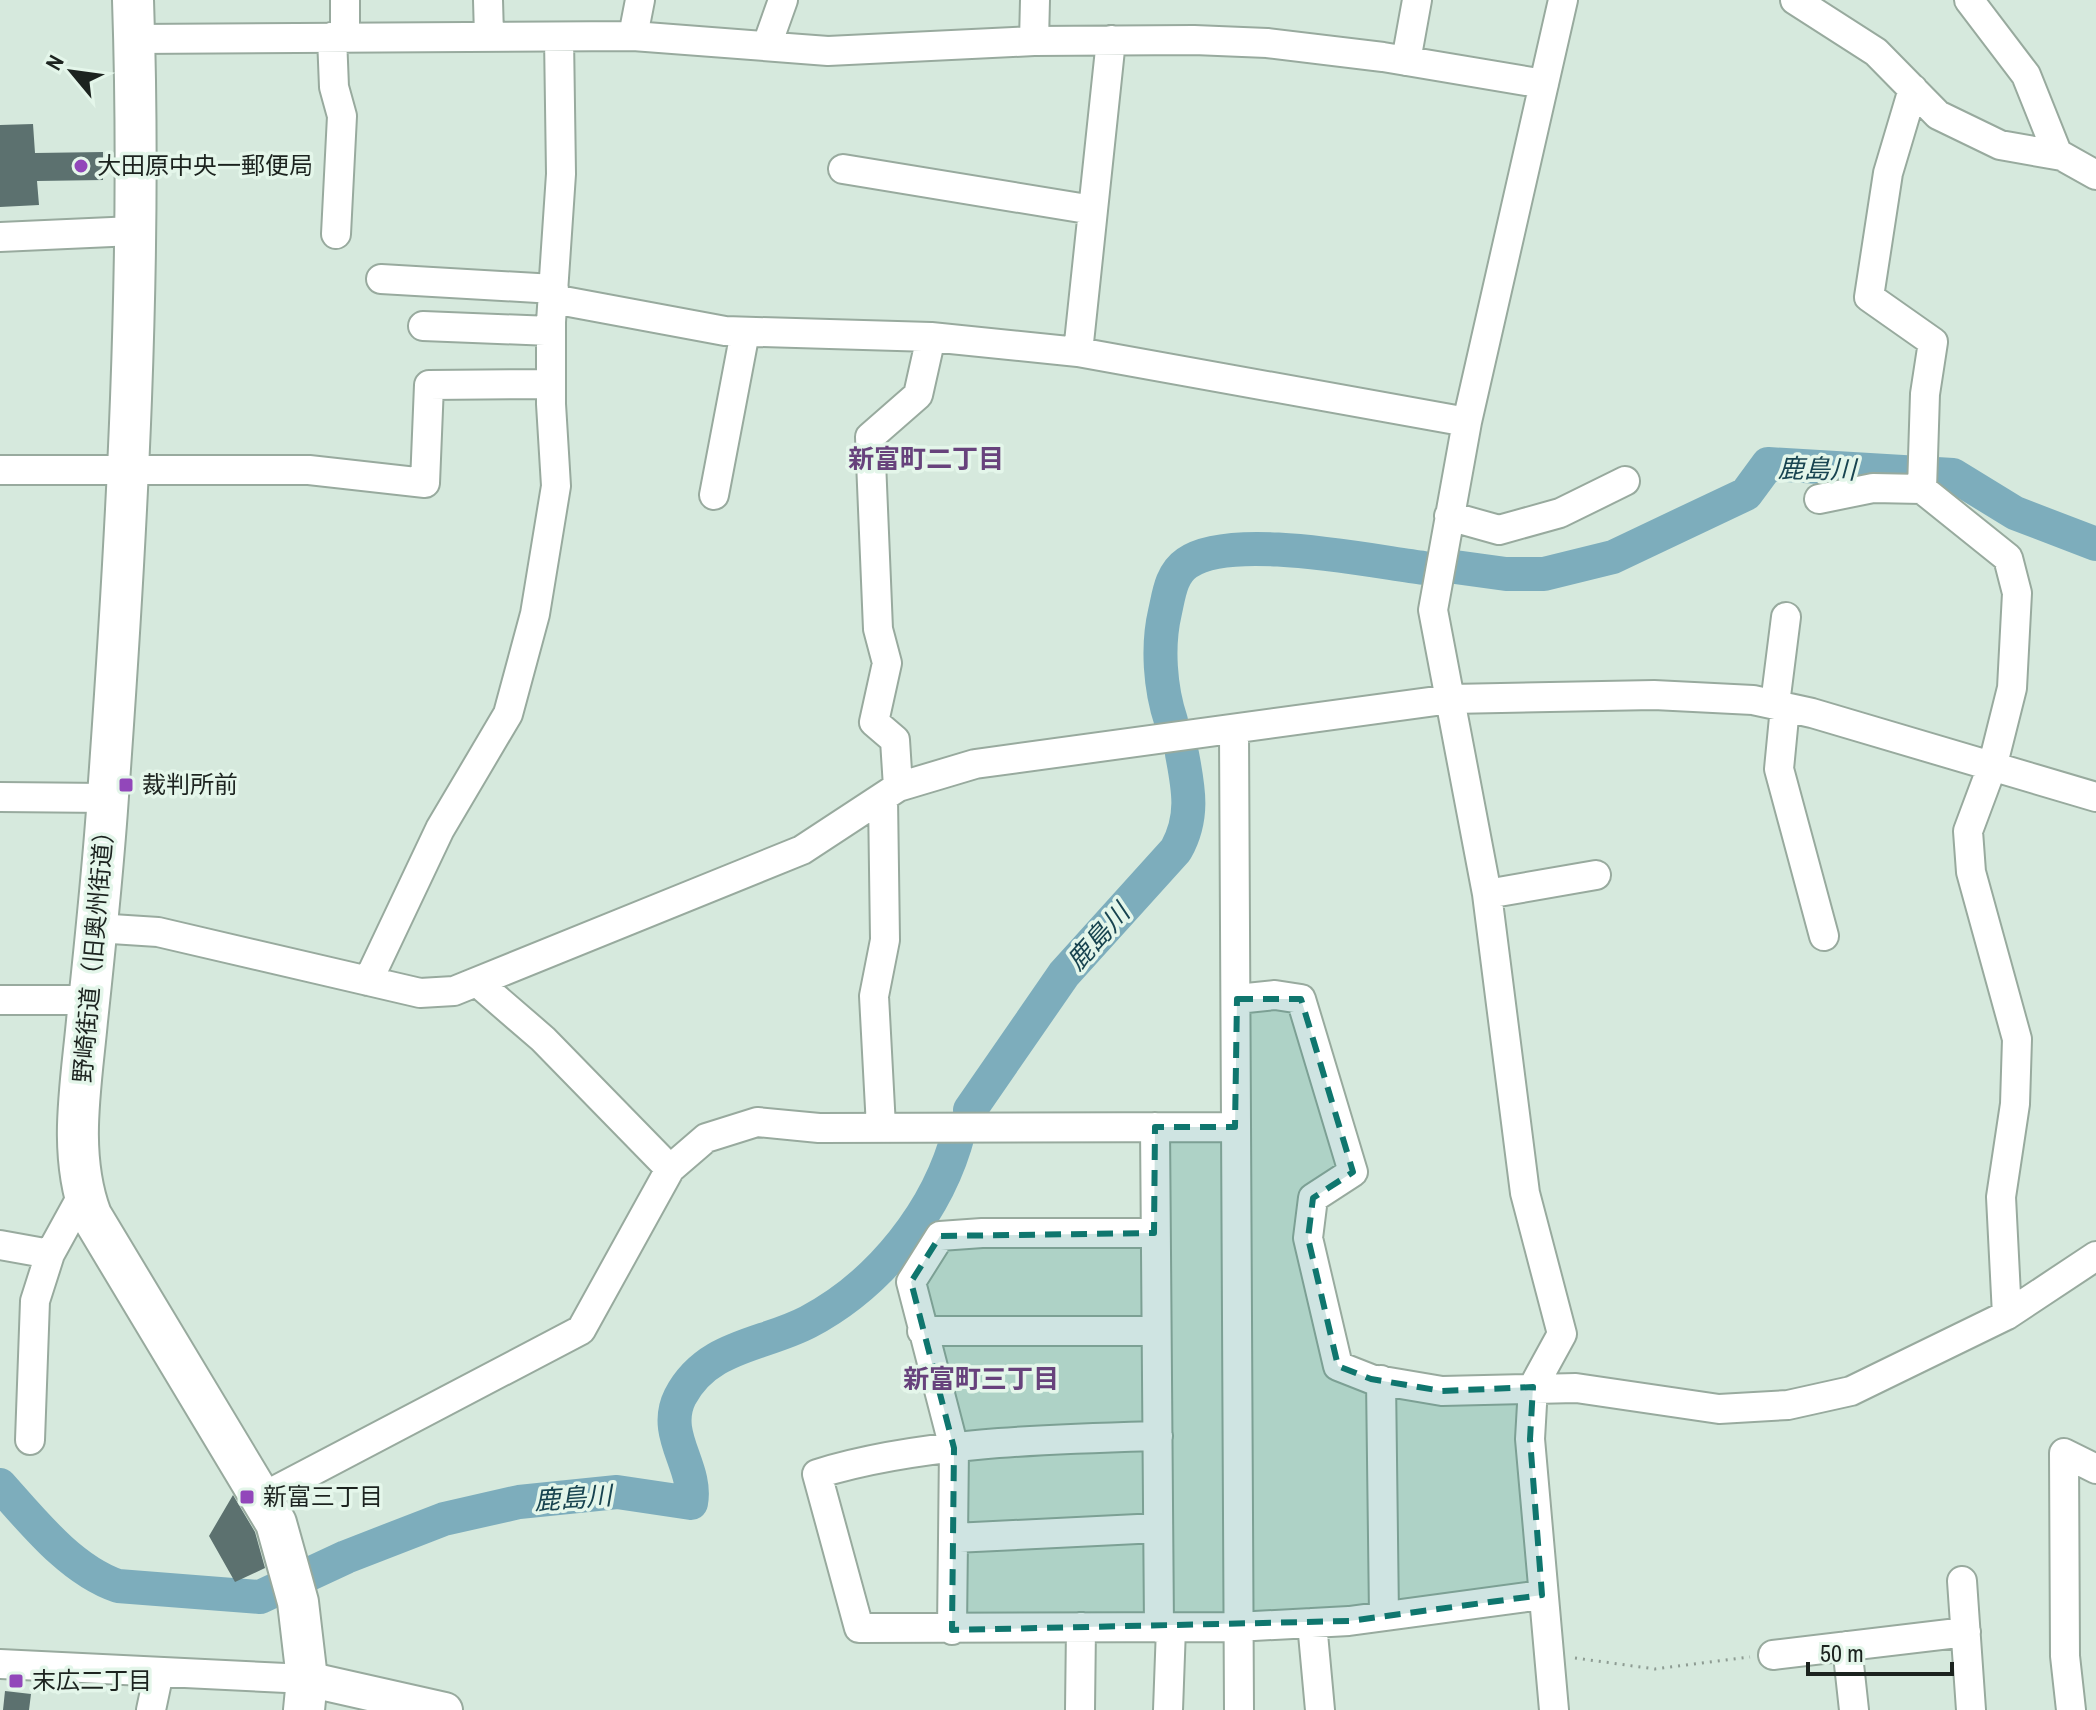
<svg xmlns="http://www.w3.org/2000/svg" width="2096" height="1710" font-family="'Archivo Narrow','Noto Sans JP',sans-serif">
  <rect width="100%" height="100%" fill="#d6e9dd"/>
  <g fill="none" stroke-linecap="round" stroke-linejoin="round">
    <path stroke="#7dadbc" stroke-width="34" d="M1455,567l51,7h38l69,-17 133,-63 22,-30 185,11 62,38 81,31
      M1171,721c-11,-33 -14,-75 -6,-109 4,-18 6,-38 22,-49 44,-31 182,-2 237,5
      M970,1110l94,-136 112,-124c18,-32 13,-60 6,-96
      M0,1485c33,37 71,85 118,101l142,11 86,-40 98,-38 75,-17 98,-10 74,11c7,-36 -30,-68 -11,-106 27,-52 82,-51 128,-75 72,-38 131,-112 151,-191"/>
  </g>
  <path fill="#5c716f" d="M33,124l2,29 68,-1v28l-66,1 2,24 -39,2v-82z
    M233,1495l22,37 10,36 -30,14 -26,-46z
    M5,1691l26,3 -2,16h-26z"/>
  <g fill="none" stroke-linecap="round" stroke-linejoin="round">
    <g stroke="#98aa9e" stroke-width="32">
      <path id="minor" d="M345,0v37
        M488,0l1,36
        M1795,0l81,52 62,63 62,30 62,11 34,19
        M1969,0l57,75 32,80
        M633,36l7,-36
        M332,37l2,50 8,29 -6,118
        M134,39l499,-3 195,15 206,-10 160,-1 73,3 116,14 161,27
        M1034,41l1,-41
        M767,45l16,-45
        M1406,61l11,-61
        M1913,89l-25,84 -19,124 64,45 -8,52 -3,95
        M843,169l250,41
        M0,237l134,-6
        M381,279l173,10
        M553,299l172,32 206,6
        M423,326l128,5
        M1078,352l33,-312
        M0,470h309l116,13 4,-98 122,-1
        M714,495l31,-163
        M1819,499l54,-11 49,1 86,69 9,35 -5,95 -19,76 -25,67 3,41 46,167 -2,65 -14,93 6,118
        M1449,516l50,14 61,-17 65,-32
        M1775,704l11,-87
        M1785,707l-6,62 45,167
        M1234,731l5,979
        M898,787l-3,-47 -21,-18 13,-59 -9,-34 -8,-192 48,-42 13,-58 147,15 389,70
        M0,797l108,1
        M1487,894l109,-19
        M96,928l62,4 262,61 34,-2 348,-141 96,-63 77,-23 476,-65 203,-4 99,5 59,13 284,84
        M368,981l72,-152 68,-115 27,-100 21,-128 -5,-82v-82l10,-148 -2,-137
        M477,982l66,57 127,130
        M1237,999l38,-4 26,4 52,173 -40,26 -5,40 30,128 33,13 71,12 134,-3 143,21 69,-4 63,-14 156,-76 89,-59
        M0,1000h89
        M881,1127l-7,-131 11,-56 -2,-142
        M1155,1127l4,501
        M0,1245l50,9
        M922,1331h234
        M1381,1380l3,236
        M1158,1436c-107,3 -239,6 -341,38l42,154 377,-1 113,-6 193,-26
        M30,1440l5,-139 15,-47 33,-60
        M263,1497l318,-167 89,-161 36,-31 51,-16 62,6 416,-1
        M954,1538l204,-10
        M1962,1581l9,129
        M1312,1623l8,87
        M952,1630l2,-182 -43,-166 29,-46 42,-3h172
        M1847,1646l7,64
        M1773,1655l193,-23
        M0,1664l307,15
        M151,1710l8,-38
        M1080,1710l1,-83
        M1168,1710l3,-82
        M1554,1710l-24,-271 3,-52 29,-53 -37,-141 -38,-299 -54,-284 34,-188 96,-422
        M2071,1710l-6,-54 -1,-203 32,16"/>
    </g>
    <g stroke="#98aa9e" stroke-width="38">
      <path id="major" d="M307,1679l138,31"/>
    </g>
    <g stroke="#98aa9e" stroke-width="44">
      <path id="highway" d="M133,0c9,265 -6,532 -25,796 -5,75 -13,150 -21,225 -6,65 -19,132 4,194l185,308 22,79 9,77 -3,31"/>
    </g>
    <path stroke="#8e9c93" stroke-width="3" stroke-dasharray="2 6" stroke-linecap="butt" d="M1575,1658l80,11 95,-12"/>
    <use href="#minor" stroke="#fff" stroke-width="28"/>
    <use href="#major" stroke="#fff" stroke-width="34"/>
    <use href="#highway" stroke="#fff" stroke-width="40"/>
  </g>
  <path fill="#0f766e" fill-opacity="0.2" stroke="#0f766e" stroke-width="6" stroke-dasharray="16 10" stroke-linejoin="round" d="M1237,999h64l52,173 -40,26 -5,40 30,128 33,13 71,12 91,-4 -3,52 12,156 -193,26 -397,9 2,-182 -43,-166 29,-46 214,-3 1,-106h80z"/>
  <g fill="#9247ba" stroke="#e4f6ea" stroke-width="3">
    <circle cx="81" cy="166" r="8"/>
    <rect x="118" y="777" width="16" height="16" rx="4"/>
    <rect x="239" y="1489" width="16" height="16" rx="4"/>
    <rect x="8" y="1673" width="16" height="16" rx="4"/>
  </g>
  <g text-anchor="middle" stroke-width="7" stroke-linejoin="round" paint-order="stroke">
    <g font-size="24" fill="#1c231f" stroke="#e4f6ea" text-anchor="start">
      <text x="97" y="174">大田原中央一郵便局</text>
      <text x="142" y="793">裁判所前</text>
      <text x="263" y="1505">新富三丁目</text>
      <text x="32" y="1689">末広二丁目</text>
    </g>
    <g font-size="24" fill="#1c231f" stroke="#e4f6ea">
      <text transform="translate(94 951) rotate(-85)" y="8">野崎街道（旧奥州街道）</text>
    </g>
    <g font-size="26" font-weight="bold" fill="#67427c" stroke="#e4f6ea">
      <text x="926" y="468">新富町二丁目</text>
      <text x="981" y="1388">新富町三丁目</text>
    </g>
    <g font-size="26" font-style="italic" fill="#184450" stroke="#e4f6ea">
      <text transform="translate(1817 469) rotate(1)" y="9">鹿島川</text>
      <text transform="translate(1098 937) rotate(-48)" y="9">鹿島川</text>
      <text transform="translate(573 1498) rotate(-4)" y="9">鹿島川</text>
    </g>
  </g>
  <g transform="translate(72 72) rotate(299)" stroke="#e4f6ea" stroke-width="6" paint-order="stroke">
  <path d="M0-6L14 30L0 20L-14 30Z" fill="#1c231f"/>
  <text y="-12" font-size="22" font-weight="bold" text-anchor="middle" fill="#1c231f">N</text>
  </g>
  <path d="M1808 1662v12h144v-12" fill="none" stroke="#1c231f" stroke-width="4"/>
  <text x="1820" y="1662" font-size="24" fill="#1c231f" stroke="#e4f6ea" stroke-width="6" paint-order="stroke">50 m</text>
</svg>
